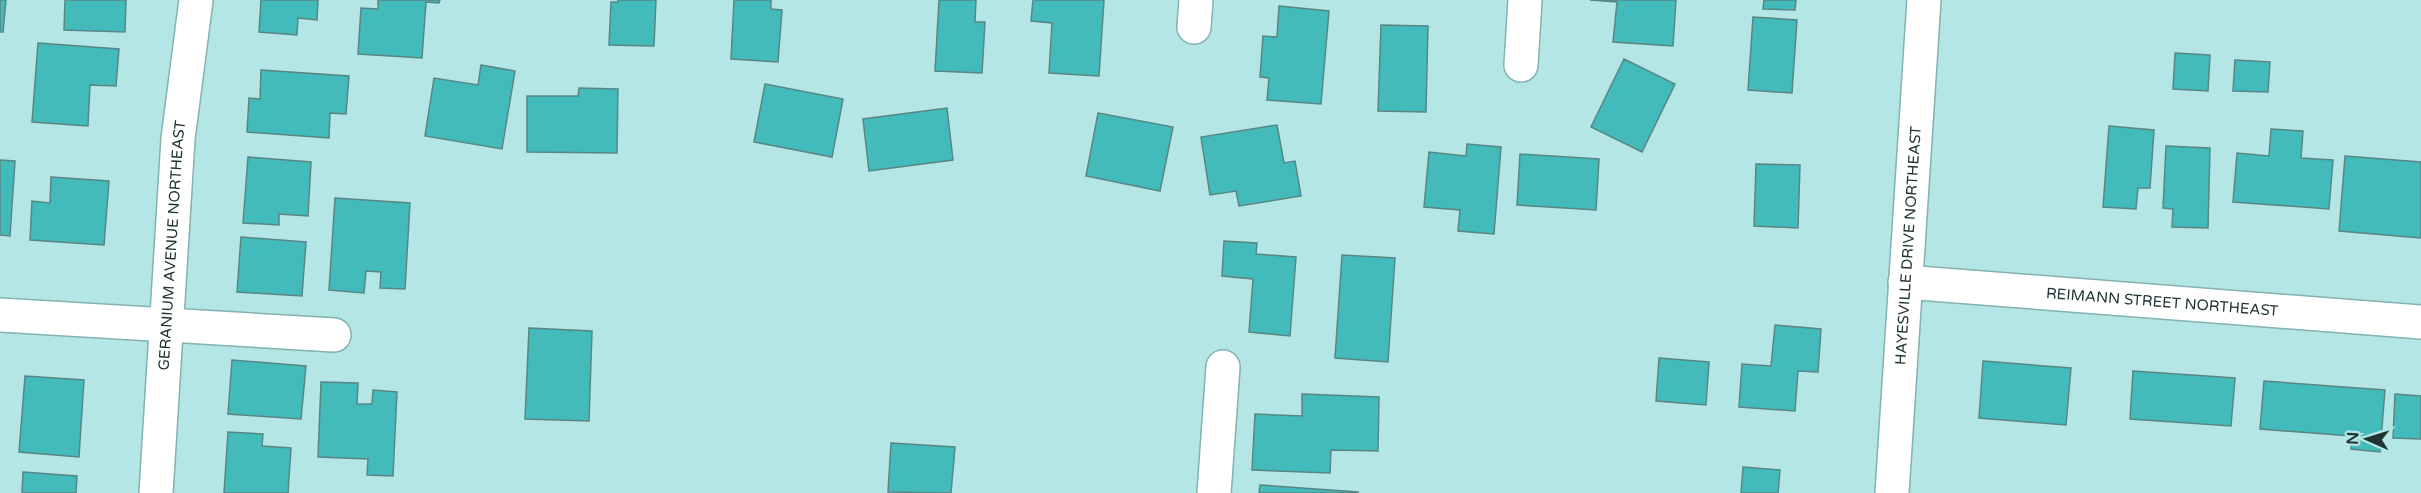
<svg xmlns="http://www.w3.org/2000/svg" width="2421" height="493" font-family="'Varela Round',sans-serif">
  <rect width="100%" height="100%" fill="#b4e6e5"/>
  <path fill="#4bb" stroke="#588686" stroke-width="1.5" d="M0,0h6l-3,32h-3z
    M65,0h61l-1,32 -61,-2z
    M261,0h57l-1,20 -19,-2 -1,17 -38,-3z
    M378,0h62l-1,3 -13,-1 -4,56 -64,-4 3,-46 17,1z
    M618,0h38l-2,46 -45,-1 2,-43h7z
    M734,0h37v9l11,1 -4,52 -47,-3z
    M939,0h37l-1,22h10l-3,51 -47,-2z
    M1033,0h71l-5,76 -50,-3 3,-50 -21,-2z
    M1590,0h86l-3,46 -60,-4 4,-40z
    M1764,0h32l-1,10 -32,-1z
    M1279,6l50,5 -8,93 -54,-4 2,-22 -9,-1 3,-41 14,1z
    M1753,17l44,3 -5,73 -44,-3z
    M1381,25l47,1 -2,86 -48,-1z
    M38,43l81,6 -3,37 -26,-1 -2,41 -56,-4z
    M2175,53l35,2 -2,36 -35,-2z
    M1624,59l51,25 -33,68 -51,-25z
    M2235,60l35,2 -2,30 -35,-1z
    M481,65l34,6 -13,78 -77,-13 9,-58 44,7z
    M261,70l88,6 -3,38 -16,-1 -1,25 -82,-6 2,-34 11,1z
    M765,84l78,15 -11,58 -78,-15z
    M579,88l39,1 -1,64 -90,-1v-56h51z
    M947,108l6,52 -84,11 -6,-52z
    M1098,113l75,14 -13,64 -74,-15z
    M1277,125l7,38 11,-2 6,35 -62,10 -3,-15 -26,4 -9,-58z
    M2109,126l45,4 -4,58h-12l-2,21 -33,-2z
    M2271,129l32,2 -2,27 32,2 -4,49 -96,-7 4,-49 32,3z
    M1467,144l34,3 -7,87 -36,-3 2,-21 -36,-3 5,-55 37,4z
    M2166,146l44,2 -2,80 -36,-1 1,-18 -10,-1z
    M1520,154l79,5 -3,51 -79,-5z
    M2345,156l76,6v76l-82,-7z
    M248,157l63,5 -3,54 -29,-2v11l-36,-2z
    M0,160l15,1 -5,75 -10,-1z
    M1756,164l44,1 -2,63 -44,-2z
    M51,177l58,4 -5,64 -74,-5 2,-39 18,2z
    M335,198l75,5 -5,86 -25,-1 1,-16 -15,-1 -2,22 -35,-3z
    M241,237l65,5 -4,54 -65,-4z
    M1224,241l33,2 -1,11 40,3 -6,79 -41,-4 4,-53 -31,-3z
    M1342,255l53,3 -7,104 -53,-4z
    M1775,325l46,4 -3,43 -20,-1 -3,40 -56,-4 3,-43 29,2z
    M529,328l63,3 -3,90 -64,-2z
    M1659,358l50,4 -3,43 -50,-4z
    M232,360l74,6 -5,53 -73,-5z
    M1983,361l88,7 -5,57 -87,-7z
    M2133,371l102,7 -4,48 -101,-7z
    M25,376l59,4 -5,77 -60,-5z
    M2264,381l121,9 -5,62 -29,-3 1,-13 -92,-7z
    M321,382l37,1 -1,21h15l1,-14 24,2 -4,84 -26,-1 1,-16 -50,-2z
    M1302,394l77,3 -1,54 -47,-1 -1,23 -78,-3 3,-56 47,2z
    M2395,394l26,2v43l-28,-1z
    M228,432l35,2 -1,12 29,2 -3,45h-64z
    M891,443l64,4 -4,46 -63,-1z
    M1743,467l37,3 -2,23h-37z
    M23,472l54,4 -1,17h-54z
    M1260,485l98,7v1h-99z"/>
  <g fill="none" stroke-linecap="round" stroke-linejoin="round">
    <g stroke="#82b2b1" stroke-width="36">
      <g id="minor">
        <path d="M1194,27l2,-27"/>
        <path d="M1521,65l4,-65"/>
        <path id="s1" d="M1905,282l516,40"/>
        <path d="M0,315l334,20"/>
        <path id="s2" d="M156,493l22,-354 18,-139"/>
        <path d="M1214,493l9,-126"/>
      </g>
    </g>
    <g stroke="#82b2b1" stroke-width="36">
      <g id="tertiary">
        <path id="s3" d="M1892,493l32,-493"/>
      </g>
    </g>
    <use href="#minor" stroke="#fff" stroke-width="33"/>
    <use href="#tertiary" stroke="#fff" stroke-width="33"/>
  </g>
  <g text-anchor="middle" stroke-width="5" stroke-linejoin="round" paint-order="stroke">
    <g font-size="15" fill="#203434" stroke="#b4e6e5">
      <text dy="5" stroke="none"><textPath href="#s2" startOffset="248">GERANIUM AVENUE NORTHEAST</textPath></text>
      <text dy="5" stroke="none"><textPath href="#s3" startOffset="248">HAYESVILLE DRIVE NORTHEAST</textPath></text>
      <text dy="5" stroke="none"><textPath href="#s1" startOffset="258">REIMANN STREET NORTHEAST</textPath></text>
    </g>
  </g>
  <g transform="translate(2367 439) rotate(273)" stroke="#b4e6e5" stroke-width="4.5" paint-order="stroke">
  <path d="M0-4.5L10 22L0 15L-10 22Z" fill="#203434"/>
  <text y="-9" font-size="16" font-weight="bold" text-anchor="middle" fill="#203434">N</text>
  </g>
</svg>
